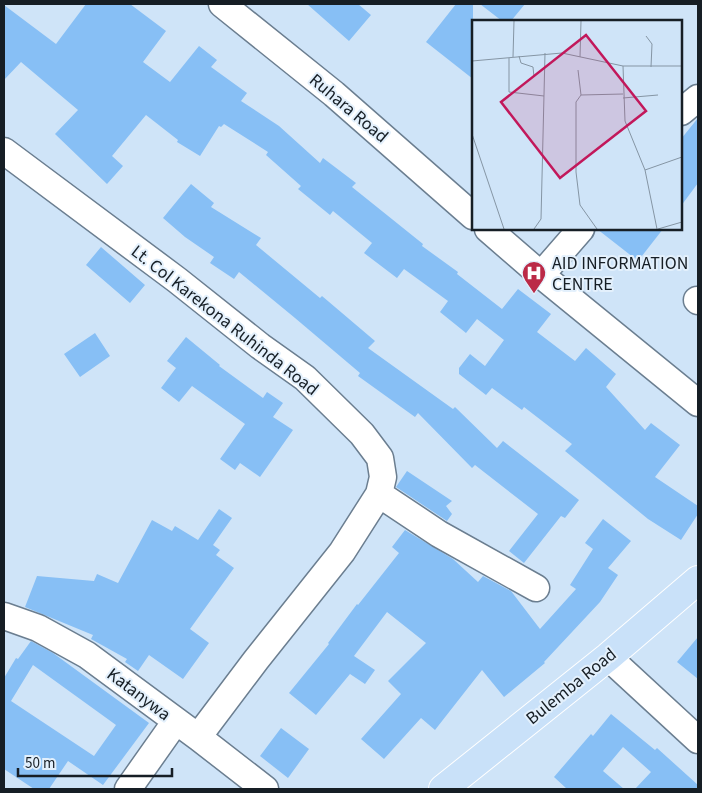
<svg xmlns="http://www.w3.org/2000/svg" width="702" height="793" font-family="'Source Sans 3',sans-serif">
  <rect width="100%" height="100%" fill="#cfe4f8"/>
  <path fill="#87bff5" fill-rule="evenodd" d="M86,4h44l36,27 -23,31 27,20 29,-36 18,14 -6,7 36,26 -6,8 38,25 41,37 3,-5 33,25 -4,4 71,57 -1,2 36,26 -1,2 45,35 16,-20 33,25 -14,18 38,29 11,-13 30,26 -10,13 39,43 6,-7 29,22 -25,32 43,29v8l-17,26 -33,-21 -83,-68 7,-7 -48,-37 -2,3 -30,-22 -6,7 -27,-21v-6l11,-14 15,12 19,-26 -27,-21 -11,14 -26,-21 8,-11 -44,-32 -7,9 -33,-25 8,-10 -39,-32 -3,4 -32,-26 3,-3 -35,-31 2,-3 -44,-28 -3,3 -2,-1 -19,30 -23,-14 1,-2 -32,-25 -34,41 11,10 -16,18 -52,-50 23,-24 -57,-48 -17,18v-75l52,39z
    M307,4h51l13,11 -22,26z
    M456,4h17v75l-47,-37z
    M480,4h45l-14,17h-9z
    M698,118v65l-17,23v-67z
    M191,184l23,19 -3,4 50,31 -5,7 64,53 2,-2 53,45 -7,7 85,61 2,-2 42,41 6,-7 76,59 -14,18 -4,-2 -37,47 -15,-12 29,-37 -63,-49 -3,3 -54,-55 -3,4 -57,-41 2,-3 -65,-55 -56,-46 -5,7 -24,-16 4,-6 -29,-20 -22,-19z
    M597,229h66l-25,32z
    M101,247l44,38 -15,18 -44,-38z
    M95,333l15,23 -30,21 -16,-23z
    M186,337l34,28 -1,1 44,32 4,-6 16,11 -10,14 20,13 -33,47 -20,-14 -5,7 -15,-11 25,-35 -53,-38 -13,16 -18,-14 15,-20 -9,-7z
    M407,471l45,30 -6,5 6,8 -5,7 -51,-34z
    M219,509l13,9 -19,27 7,5 -4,5 18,13 -44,61 19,14 -26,36 -34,-24 -11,16 -13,-9 2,-3 -36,-20 2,-4 -68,-28 12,-31 57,5 3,-7 21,9 34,-63 20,11 3,-5 23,14z
    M603,519l28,22 -23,27 10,7 -18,27 -56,60 1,1 -41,34 -22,-27 -47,60 -14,-12 -37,41 -23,-20 40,-45 -13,-13 38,-38 -39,-31 -33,44 21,14 -10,14 -15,-10 -34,41 -27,-22 40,-49 -1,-1 29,-39 1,1 41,-52 -7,-6 13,-17 48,29 25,23 5,-6 28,15 29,38 36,-40 -6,-4 23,-36 -8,-6z
    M698,637v42l-21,-17z
    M31,641l22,12 96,70 -46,62 -35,-24 -19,28h-15l-30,-20v-91l12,-20 2,1zM33,665l83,60 -22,31 -83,-55z
    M611,714l44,36 2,-2 41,37v4h-63l16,-17 -28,-25 -20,24 21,18h-57l-13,-12 37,-43 2,2z
    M281,728l28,21 -21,29 -28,-22z"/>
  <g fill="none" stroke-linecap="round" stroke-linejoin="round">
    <g stroke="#6b7e90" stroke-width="29">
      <path id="minor" d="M222,4l112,90 139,122
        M681,112l17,-14
        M4,151l173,129 83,66 45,32 57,56 18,24 3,19 -4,17 -37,58 -86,108 -58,77
        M488,229l53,46 157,128
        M541,275l40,-46
        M697,300l1,1
        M379,494l60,40 97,54
        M4,616l34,12 49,27 111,82 67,52
        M608,657l90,83
        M128,789l48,-68"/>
    </g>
    <g stroke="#fff" stroke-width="30">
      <path id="major" d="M443,789l165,-132 90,-77"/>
    </g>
    <use href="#minor" stroke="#fff" stroke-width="26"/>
    <use href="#major" stroke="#c9e1f9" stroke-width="28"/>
  </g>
  <defs>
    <g id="hospital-pin" transform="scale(1.25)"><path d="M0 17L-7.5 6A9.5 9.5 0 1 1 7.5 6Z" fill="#bb2a47" stroke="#e3f0fc"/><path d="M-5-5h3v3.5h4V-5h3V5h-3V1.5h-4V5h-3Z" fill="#fff"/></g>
  </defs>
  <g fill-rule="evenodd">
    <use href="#hospital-pin" x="534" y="273"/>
  </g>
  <g text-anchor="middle" stroke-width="4" stroke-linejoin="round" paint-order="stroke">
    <g font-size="18" fill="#161e25" stroke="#e3f0fc">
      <text transform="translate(349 108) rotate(40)" y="6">Ruhara Road</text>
      <text transform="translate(225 320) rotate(38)" y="6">Lt. Col Karekona Ruhinda Road</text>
      <text transform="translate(571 686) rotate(-39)" y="6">Bulemba Road</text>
      <text transform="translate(139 694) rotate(37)" y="6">Katanywa</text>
    </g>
    <g font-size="18" fill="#161e25" stroke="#e3f0fc" text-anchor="start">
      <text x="552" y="269">AID INFORMATION<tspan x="552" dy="21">CENTRE</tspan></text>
    </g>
  </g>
  <g transform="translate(472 20)">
    <rect width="210" height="210" fill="#cfe4f8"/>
    <path fill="none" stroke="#8595a4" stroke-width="1" d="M174,16l6,8 -1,23M47,36l2,7 12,4 1,10M41,37l1,-36M108,37l1,-36M37,38v34l35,4M0,41l90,-8 61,13h59M151,46l2,55 20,49 12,59M106,50l3,25M151,78l35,-3M0,114l32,95M173,150l37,-13M62,209l7,-10 4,-166M125,209l-17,-24 -4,-33v-70l5,-7 42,-1M186,209l24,-7"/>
    <path fill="#c2185b" fill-opacity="0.15" stroke="#c2185b" stroke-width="2.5" d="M114,15l60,76 -86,67 -59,-76z"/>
    <rect width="210" height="210" fill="none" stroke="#161e25" stroke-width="2.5"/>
  </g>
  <rect width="702" height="793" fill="none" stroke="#161e25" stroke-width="10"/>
  <path d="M18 768v8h154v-8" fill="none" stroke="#161e25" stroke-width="2.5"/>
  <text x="25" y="768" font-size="15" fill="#161e25" stroke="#e3f0fc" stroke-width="4" paint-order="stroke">50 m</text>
</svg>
